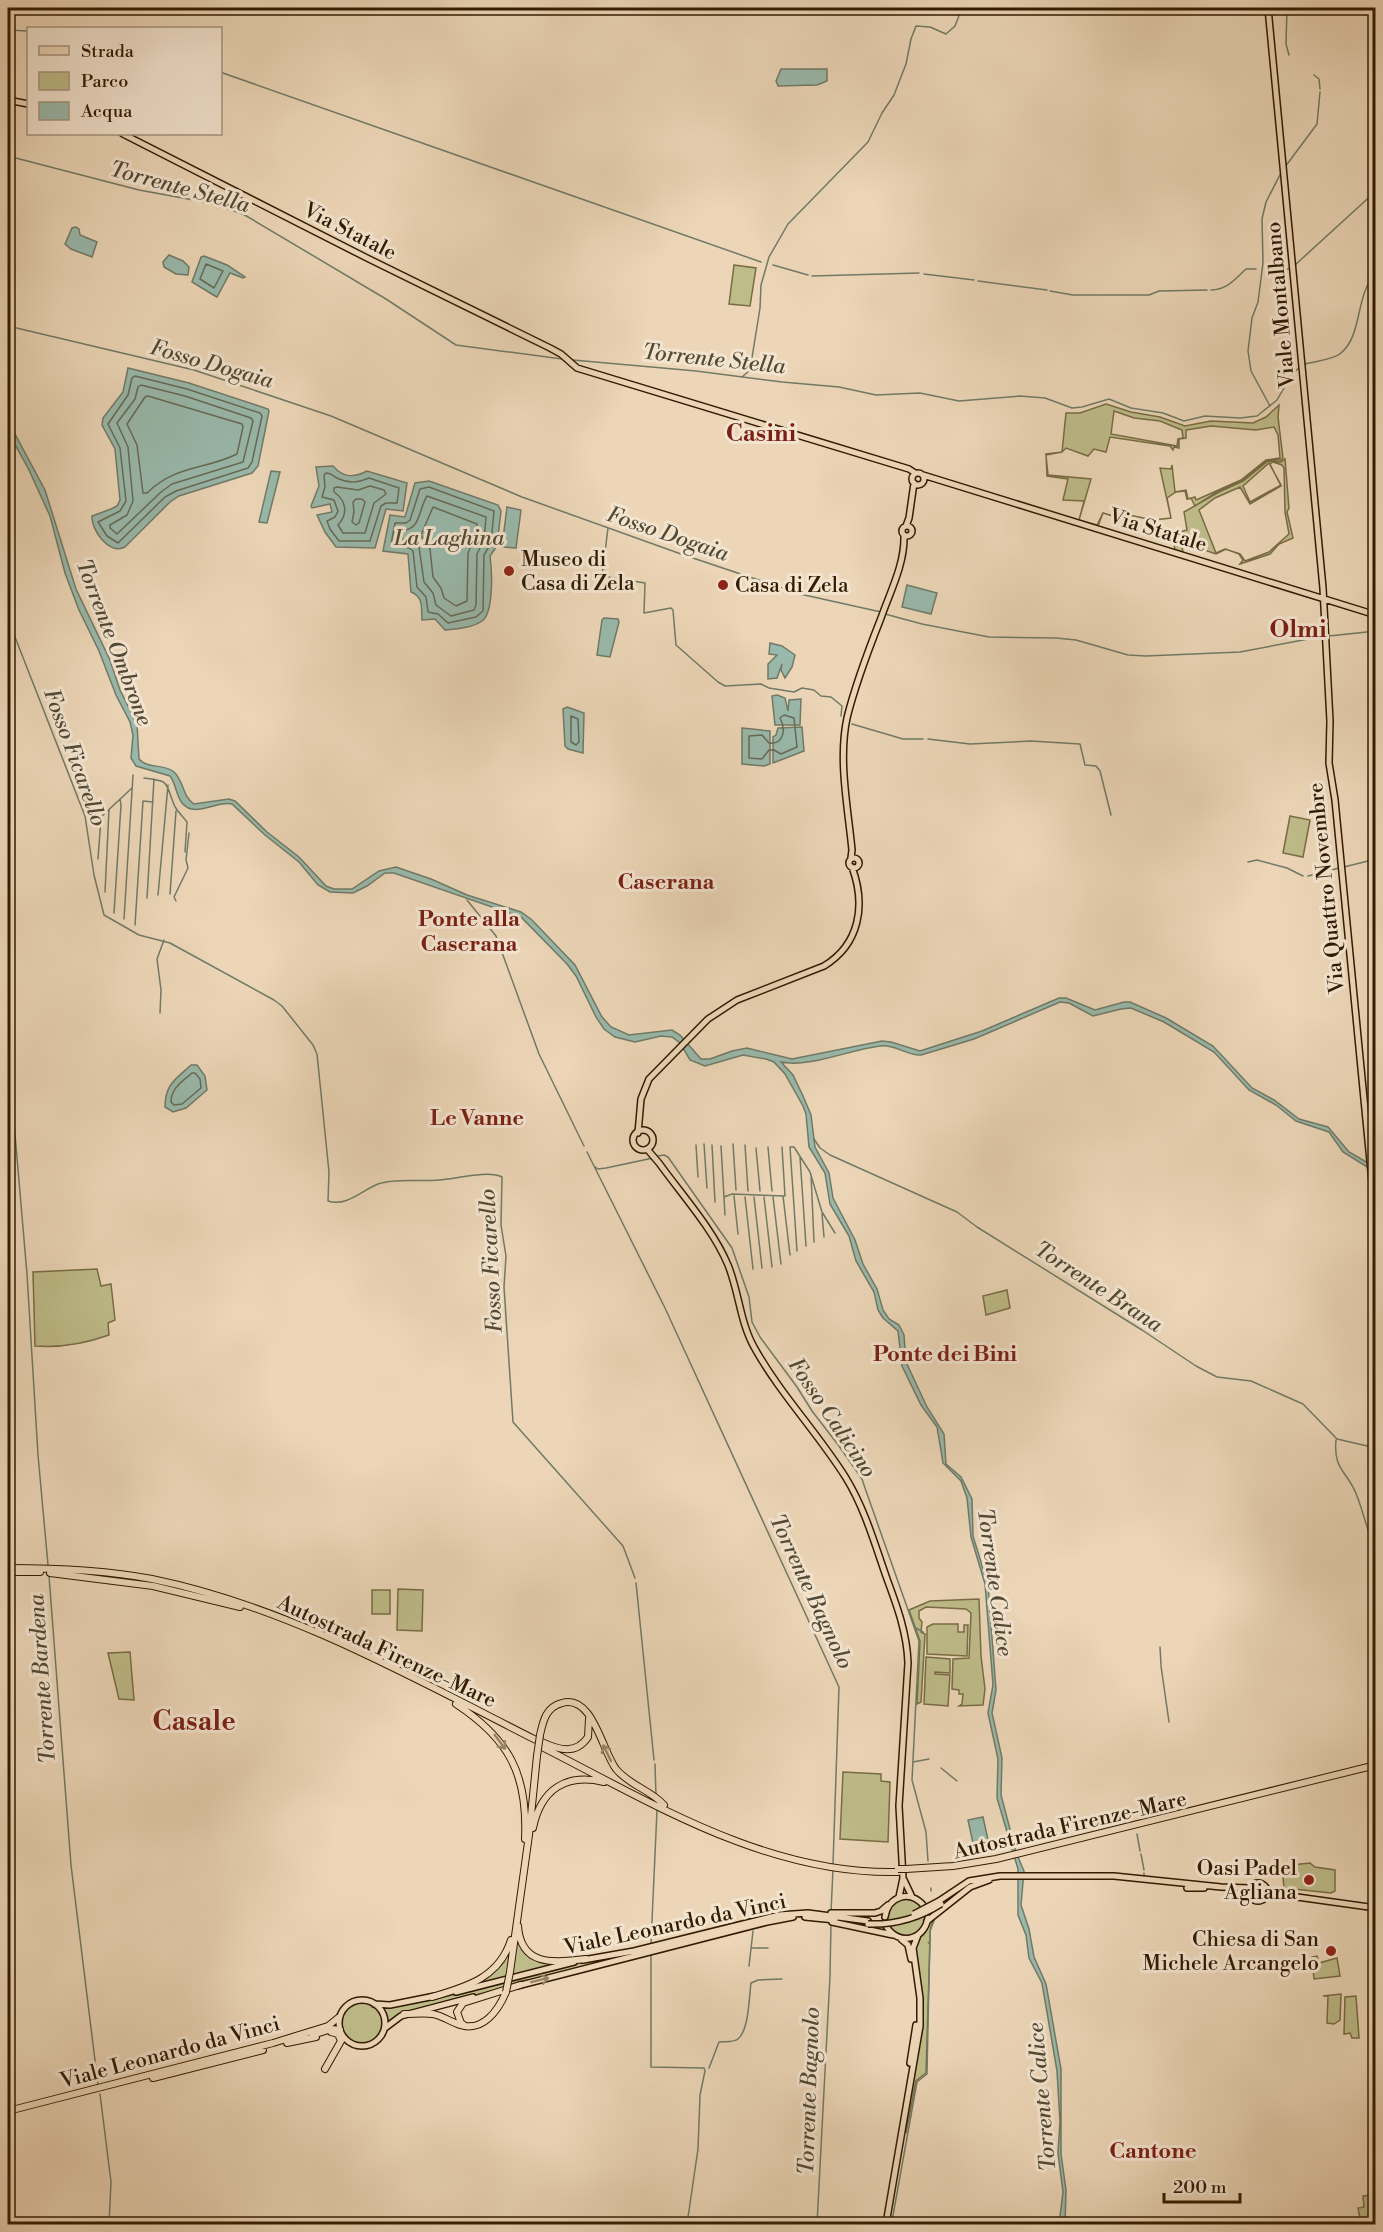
<svg xmlns="http://www.w3.org/2000/svg" width="1383" height="2232" font-family="'Libre Bodoni',serif">
  <rect width="100%" height="100%" fill="#ecd6b7"/>
  <filter id="stains"><feTurbulence type="fractalNoise" baseFrequency=".00333" numOctaves="4"/><feColorMatrix values="0 0 0 0 .2 0 0 0 0 .09 0 0 0 0 .02 0 0 0 .5 -.17"/></filter>
  <radialGradient id="worn" r=".72"><stop offset=".6" stop-color="#630" stop-opacity="0"/><stop offset="1" stop-color="#630" stop-opacity=".3"/></radialGradient>
  <path fill="#bebc89" stroke="#786c44" stroke-width="1.5" fill-rule="evenodd" d="M734,265l22,3 -6,38 -21,-2z
    M1106,404l25,8 29,5 25,9 26,-5 42,2 13,-6 13,-12 -1,12 5,41 -2,2h-13l-26,20 -25,12 -22,14 -4,-8 -4,1 -2,-8 -9,1 -9,6 4,20 -18,2 -38,-8 -2,4 -10,-3 -5,13 -19,-6 5,-19 -21,-1 5,-21 -21,-3 -1,-22 16,-2 4,-39h14zM1114,411l20,7 26,3 22,9 1,8 -5,1 -1,7 -66,-12zM1211,426l45,4 18,-3 4,8 2,23 -14,2 -25,20 -45,20 -1,-3 -7,2 -2,-9 -11,2 -3,-27 -1,4 -11,-1 11,50 -18,2 -39,-8 -1,4 -10,-3 -6,12 -18,-5 12,-41 -43,-4 -2,-20 16,-3 4,-4 22,8 6,-7 12,3 4,-15 60,9 3,4 1,-3 5,1v-9l7,-1v-8z
    M1285,459l4,49 -2,4 6,26 -14,6 -9,10 -30,10 3,-4 -4,-6 -13,-5 -10,5 -35,-12 2,10 -8,-2 -3,-16 15,-4 -3,-18 35,-20 24,-11 25,-20 13,1zM1273,462l9,3 2,3 1,44 4,22 -20,18 -24,9 -5,-7 -15,-5 -9,4 -17,-43 16,-12 25,-11 10,17 31,-18 -11,-22zM1269,463l12,22 -31,17 -7,-16z
    M1290,816l20,4 -7,37 -20,-4z
    M97,1269l4,17 10,-2 4,36 -7,3 1,12c-25,9 -47,13 -74,11l-2,-74z
    M1007,1290l3,18 -24,7 -3,-19z
    M398,1589l25,1 -1,41 -25,-1z
    M372,1590h18v24h-18z
    M979,1599l2,57 4,33 -2,16 -24,1 3,-2 1,-10h-4v-4l-7,-1 1,-30 16,-1 2,-45 -5,-4 -40,-2 -7,4v7l3,4 -1,10 4,2 -4,68 -4,2 3,-63 -11,-31 21,-9z
    M933,1624h25v8h6v-7h4l-1,31 -40,-2v-27z
    M130,1652l4,48 -15,-1 -11,-46z
    M926,1657l24,2v14l-15,-1v2l15,1 -2,31 -24,-2z
    M843,1772l38,2v7l9,1 -2,60 -48,-3z
    M1310,1863l5,4 20,3v21l-4,2 -47,-5 -2,-22z
    M887 1918a19 19 0 1 1 38 0a19 19 0 1 1-38 0Z
    M934,1917l-4,14v11l-2,1h2l-4,130 -10,8 -10,52 1,-17 14,-86 -6,-79 2,-11 7,-6 7,-14z
    M763,1920l-225,59 -18,2 -10,5 -112,29 -11,8 -6,-14 55,-10 157,-40z
    M518,1938c9,14 16,25 35,26v2l-81,20 7,-4z
    M1317,1956l2,7 18,-5 3,18 -26,3 -2,-22z
    M1341,1994l-1,26 -6,4 -7,-1 1,-27h-5z
    M1356,1996l3,42h-7l-2,-5 -6,1 1,-37z
    M341 2023a22 22 0 1 1 44 0a22 22 0 1 1-44 0Z
    M1375,2195v29h-14l-3,-16 6,-1 -1,-11z"/>
  <path fill="#99b9ac" stroke="#707a67" stroke-width="1.5" d="M781,69h46v12l-10,4 -39,1 -2,-5z
    M76,227l3,2 1,6 17,7 -5,15 -21,-8 -6,-5 7,-16z
    M169,255l14,6 6,6 -1,8 -12,-1 -12,-7 -1,-5z
    M204,256l23,9 18,12 -2,1 -13,-5 -13,24 -2,-1 -23,-14 9,-25z
    M128,368l61,15 79,26 1,2 -11,55 -6,7 -73,23 -9,6 -45,45c-16,8 -34,-17 -33,-31l19,-7 6,-3 3,-6 -5,-51 -13,-24 1,-7 20,-26z
    M8,421l37,69 31,99 34,71 10,30 17,34 2,35c10,11 25,4 35,13 10,9 8,24 20,32l35,-5 6,2 32,31 32,25 27,29 8,3h18l27,-18 17,-4 35,12 36,16 54,17 11,8 43,45 27,52 9,10 18,8 43,-5 8,5 21,24h9l22,-8 15,-3 45,11 90,-18 9,1 29,9 62,-20 77,-33h7l29,12 29,-8h6l36,16 47,28 39,42 22,12 25,19 29,8 21,25 26,15v5l-32,-20 -14,-20 -33,-11 -20,-16 -27,-15 -35,-38 -50,-30 -33,-14 -10,1 -28,7 -24,-13 -9,-1 -86,37 -53,16c-14,1 -26,-11 -40,-9 -31,3 -70,22 -100,16l12,13 10,21 8,19 4,32 14,26 4,25 22,42 8,24 14,25 6,21 6,9 10,6 5,10 2,27 21,45 17,27 2,30 15,13 11,22 1,37 15,49 8,105 -4,23 10,45 -1,37 15,57 8,19 -3,34 8,24 5,28 12,27 15,85v85l5,36 -1,34h-6l4,-32 -5,-39 2,-31 -3,-51 -15,-88 -13,-25 -3,-23 -8,-20v-46l-21,-71 1,-39 -10,-46 5,-28 -8,-101 -14,-47 -4,-39 -6,-17 -18,-18 -6,-36 -16,-22 -19,-39 -4,-35 -15,-13 -5,-8 -4,-18 -18,-31 -7,-25 -19,-32 -5,-31 -16,-26 -3,-33 -3,-8 -18,-32 -11,-12 -8,-3 -23,-4 -38,11 -15,-6 -10,-17 -8,-6 -11,-1 -26,6 -20,-5 -11,-8 -8,-12 -20,-41 -9,-12 -46,-47 -127,-44h-9l-18,13 -14,7 -23,-1 -12,-7 -19,-23 -34,-27 -33,-31c-16,-4 -37,15 -50,-1 -6,-8 -6,-19 -12,-27l-34,-10 -5,-8 2,-23 -3,-13 -14,-27 -17,-44 -20,-41 -14,-37 -15,-57 -22,-48 -20,-36z
    M333,466c10,12 21,12 34,5l40,12 -4,28 -17,-2 -11,39 -39,-1 -11,-15 -8,-17 15,-3 -2,-8 -18,4 -1,-2 8,-20 -3,-19z
    M271,471l9,1 -13,51 -8,-1z
    M429,481l69,24 3,6 -4,35 -7,10c2,14 4,57 -8,65 -10,7 -26,8 -37,9l-10,-11 -13,1c-1,-12 2,-23 -11,-28l-3,-38 -25,-3 7,-36 15,2 10,-34z
    M507,507l14,3 -5,38 -14,-1z
    M907,585l30,8 -6,21 -29,-7z
    M604,618l14,1 1,3 -9,35 -13,-2 5,-35z
    M770,643l12,3 13,9 -3,12 -7,11 -4,-8 1,-6 -5,14 -9,1v-15l9,-9 -8,-1z
    M777,695l8,3 3,13 1,-11 12,-1 -1,26h-25l-3,-29z
    M567,707l17,6 -1,40 -15,-4 -3,-3 -2,-37z
    M802,727l2,24 -31,12v-26l3,-2 2,-7z
    M742,728l28,3v33l-6,2 -22,-2z
    M191,1065h6l8,11 2,14 -21,18 -13,4 -8,-5c0,-23 11,-28 26,-42z
    M983,1817l5,23 -15,3 -5,-23z"/>
  <g fill="none" stroke-linecap="round" stroke-linejoin="round">
    <path stroke="#666a56" stroke-width="1.5" d="M206,264l17,7 -9,17 -14,-9z
      M135,376l52,13 73,24 2,3 -10,46 -4,6 -72,23 -11,6 -47,46 -11,-7 -9,-14 22,-11 6,-10 -6,-53 -12,-24 20,-29 4,-17z
      M141,385l44,11 66,22 2,3 -10,41 -71,22 -11,8 -44,42 -7,-6v-3l17,-10 6,-14 -5,-54 -11,-24 18,-24 3,-12z
      M148,396l94,28 1,3 -6,27c-32,16 -62,11 -90,39h-4l-6,-48 -10,-21 18,-27z
      M326,473c7,0 7,4 13,6 11,5 20,3 30,-1l30,10 -2,15h-11l-5,3 -11,35h-31l-9,-12 -3,-8 8,-4 3,-6 -4,-11 -12,-3 3,-10 -1,-12z
      M370,486l14,4 2,4 -12,9 -9,30h-22l-5,-8c10,-11 9,-24 -4,-33v-4l3,-1 21,3z
      M429,487l65,24 -3,32 -7,12 -1,56 -7,6 -28,6 -10,-9 -10,-2 -2,-15 -9,-10 -4,-36 -4,-3 -18,-4 4,-21h11l4,-3 10,-31z
      M427,496l59,21 -2,23 -7,14 -1,51 -2,5 -23,6 -15,-11 -3,-12 -9,-11 -5,-35 -6,-6 -13,-3 2,-7c20,-3 16,-21 25,-35z
      M356,499h6l3,3 -6,21 -3,2 -4,-3 2,-10 -1,-10z
      M433,507l44,17 -2,12 -7,17 -1,48 -11,5 -12,-8 -3,-10 -8,-11 -3,-28 -9,-14z
      M784,715l10,3 3,29 -16,7 -7,-4h-5l-7,9 -13,-1v-22l13,-1 7,8c15,2 17,-14 11,-25z
      M571,716l7,3 1,23 -3,3 -5,-3z
      M192,1073h3l5,6 1,9 -19,16 -8,1 -3,-3c0,-14 11,-20 21,-29z"/>
    <path stroke="#707a67" stroke-width="1.5" d="M1287,8l-1,36 3,11
      M8,30l20,1
      M220,72l541,190
      M1314,75l5,4 1,10
      M8,156l131,34 71,13 33,11 143,85 70,46 106,14
      M1285,167l32,-43 3,-32
      M773,265l35,10
      M1295,265l81,-74
      M1268,269h22
      M924,274l50,6
      M812,276l107,-3
      M978,281l69,9
      M1211,290c16,0 24,-11 35,-21h10
      M1050,291l23,4h76l10,-4 48,-1
      M8,326l186,44 137,46 191,81 159,57 119,40 81,18
      M573,360l123,11 86,11 57,5 37,8 44,-2 39,8 61,-5 25,2 27,10 10,-1 27,-8 22,9 32,5 21,8 21,-5 35,2 17,-2 20,-16 15,-26 9,-8
      M1305,364c11,-3 28,-4 36,-11 22,-18 14,-60 35,-79
      M742,377l8,-7 10,-62 1,-23 8,-28 19,-33 80,-82 14,-29 12,-18 12,-31 5,-25 5,-13 14,1 16,7 9,-8 7,-18
      M1270,406l-19,-35 -3,-20 4,-33 6,-16 5,-39 -1,-44 4,-17 16,-31
      M608,528l-6,48 43,7 -1,30 27,-5 2,2 3,35 42,37 7,4 36,-2 8,4 25,4 8,-4 12,2 7,6 10,1 11,9 -1,10
      M885,614l37,10 67,13 67,1 20,2 52,15 18,1 94,-4 84,-16
      M8,627l7,10 70,179 9,59 10,40 35,20 31,8 104,57 8,6 31,39 4,9 12,118 -1,29c19,6 34,-11 50,-17 17,-6 43,-2 61,-4 16,-1 49,-10 63,-3l-1,48 5,31 -2,31 9,135 110,124 12,32
      M1329,636l47,-5
      M852,724l51,15h20
      M928,739l42,5 61,-3 49,3 5,21 11,1 4,5 11,44
      M144,778c25,3 21,3 29,24 2,8 9,13 14,20l-2,30
      M94,820l8,-4 30,-28
      M98,859l3,-41
      M1248,862l9,-2 30,8 16,8
      M1344,867l32,-8
      M1308,876l31,-8
      M105,892l4,-82
      M170,894l6,-83
      M158,895l10,-110
      M147,898l7,-119
      M467,900l29,36 43,118 45,92
      M176,901l-2,-4 14,-29 -2,-8 3,-27
      M114,913l7,-108 -1,-6
      M124,919l9,-144
      M135,925l8,-124 10,1
      M160,1013l1,-23 -4,-31 7,-19
      M8,1053l19,221 11,181 10,110
      M814,1139l6,9 10,7 127,57 20,15 165,103 54,36 21,11 34,4 52,23 34,35 39,9
      M704,1144l3,44
      M733,1144l3,46
      M696,1145l2,32
      M712,1145l3,57
      M745,1145l3,46
      M721,1146l4,69
      M768,1147l4,44
      M756,1148l4,43
      M587,1152l78,156 174,379 -6,177
      M658,1156l6,-1 4,2 64,91 17,49 3,25 8,15 37,50 15,24 27,35 23,33 3,9 54,153 -7,139 14,52 2,29
      M800,1157l6,89
      M594,1166l4,3 8,-1 47,-10
      M811,1174l3,68
      M734,1196l4,38
      M783,1196l7,59
      M724,1197l8,-3 53,2 -3,-49
      M745,1197l8,72
      M754,1197l8,71
      M764,1197l8,70
      M773,1197l8,67
      M822,1214l2,23
      M797,1251l-7,-104h4l16,25 12,40 13,21
      M1336,1440c-3,31 12,31 21,56 7,18 10,36 19,53
      M49,1576l22,289 27,220
      M636,1583l18,177
      M914,1627l9,5
      M1160,1647l1,18
      M1161,1666l8,56
      M913,1762l16,-3
      M655,1764l1,32
      M941,1768l16,13
      M1137,1834l3,17
      M1141,1854l3,16
      M1144,1876v-3
      M931,1888v3
      M831,1912l2,-43
      M651,1943l6,-133
      M751,1948h17
      M651,1954v113l53,1 1,3 -5,24 -2,54 -11,75
      M749,1966l4,-35
      M709,2068l10,-26c5,-1 14,1 19,-3 11,-9 11,-42 13,-56l7,-3 24,-1
      M100,2094l11,88 -2,42
      M892,2221l25,-139 10,-8 3,-143 5,-13
      M817,2224l13,-248 1,-53"/>
    <g stroke="#321b00" stroke-width="8">
      <path id="major" d="M1268,8l55,580 7,133 -1,42 6,37 41,423
        M8,100l20,4
        M123,134l244,124 183,90 11,6 16,14 332,101 6,4
        M912 479a6 6 0 1 1 12 0a6 6 0 1 1-12 0Z
        M923,475l453,140
        M902 531a5 5 0 1 1 10 0a5 5 0 1 1-10 0Z
        M906,526l3,-8 5,-35
        M851,858l1,-8c-4,-42 -14,-90 -5,-132 8,-33 21,-67 34,-100 9,-26 24,-54 23,-83
        M849 863a5 5 0 1 1 10 0a5 5 0 1 1-10 0Z
        M633 1140a10 10 0 1 1 20 0a10 10 0 1 1-20 0Z
        M638,1133l3,-34 8,-20 59,-60 29,-19 87,-34c36,-22 42,-61 28,-99
        M647,1149l12,14c23,32 54,66 69,102 11,27 12,57 26,82 26,47 64,86 92,131 19,31 29,67 41,101 10,27 20,54 21,84l-9,143 4,72 -4,19
        M904,1880l8,17
        M1249 1892a9 9 0 1 1 18 0a9 9 0 1 1-18 0Z
        M1187,1888h17
        M1265,1897l18,-2 93,13
        M939,1901l30,-20 31,-5h114l107,11 29,1
        M831,1913h44l6,-2 7,-6
        M805,1917l30,3
        M885,1917c3,-21 25,-28 39,-11
        M927,1921l43,-34 19,-7
        M832,1922l61,13
        M886,1926c12,20 38,15 42,-8
        M901,1939l7,6 3,14
        M583,1960l51,-9 145,-36 29,-2 60,8
        M517,1986l250,-64 26,-5
        M456,1992l118,-30
        M339 2023a23 23 0 1 1 46 0a23 23 0 1 1-46 0Z
        M374,2004l16,1 45,-9
        M385,2028l16,-12 72,-19
        M910,2063l6,-38
        M886,2224l34,-198v-28l-7,-50 5,-13"/>
    </g>
    <g stroke="#321b00" stroke-width="8">
      <path id="highway" d="M8,1568c47,0 97,2 144,11 137,28 261,99 384,161
        M8,1572h32
        M50,1573l103,13 87,21
        M456,1704c53,35 72,70 69,135
        M540,1735c3,-14 6,-28 22,-32 31,-9 40,48 54,66 14,17 35,21 48,36
        M542,1742c17,8 34,13 46,-5l1,-18
        M542,1747c112,57 226,128 356,125
        M533,1828c8,-39 33,-55 71,-46
        M906,1869l47,-3 43,-7 380,-94
        M518,1926c3,42 37,36 68,33
        M510,1972l19,-137 8,-79
        M432,1997c34,-10 67,-19 79,-57
        M404,2014c10,0 20,-1 29,0 10,2 18,8 27,11 23,7 38,-14 46,-33
        M465,2026l-4,-3 -4,-11 6,-9 57,-18
        M313,2035l18,-6 9,1
        M287,2043l29,-6
        M325,2069l16,-28 -3,-7 -7,-2
        M153,2078l110,-28
        M8,2111l265,-68 55,-17 10,-8"/>
    </g>
    <use href="#major" stroke="#ecd6b7" stroke-width="5"/>
    <use href="#highway" stroke="#ecd6b7" stroke-width="6"/>
    <g stroke="#321b00" stroke-width="8" stroke-linecap="butt">
      <path id="major-bridge" d="M914,1914l25,-13
        M868,1924c26,1 51,-6 73,-20"/>
    </g>
    <g stroke="#321b00" stroke-width="8" stroke-linecap="butt">
      <path id="highway-bridge" d="M537,1756l3,-21
        M898,1869h8
        M506,1992l4,-20"/>
    </g>
    <use href="#major-bridge" stroke="#ecd6b7" stroke-width="5"/>
    <use href="#highway-bridge" stroke="#ecd6b7" stroke-width="6"/>
  </g>
  <defs><path id="oneway-shaft" d="M-6 0H5M1.5-3L5.5 0L1.5 3" fill="none" stroke-width="1.6" stroke-linecap="round" stroke-linejoin="round" transform="scale(1.5)"/></defs>
  <g stroke="#988265">
    <use href="#oneway-shaft" transform="translate(500 1742) rotate(53)"/>
    <use href="#oneway-shaft" transform="translate(607 1753) rotate(-116)"/>
    <use href="#oneway-shaft" transform="translate(540 1980) rotate(-14)"/>
  </g>
  <g fill="#8f2418" stroke="#f3e4d0" stroke-width="2">
    <circle cx="509" cy="571" r="6"/>
    <circle cx="723" cy="585" r="6"/>
    <circle cx="1309" cy="1880" r="6"/>
    <circle cx="1331" cy="1951" r="6"/>
  </g>
  <g text-anchor="middle" stroke-width="6" stroke-linejoin="round" paint-order="stroke">
    <g font-size="21" fill="#321b00" stroke="#f3e4d0">
      <text transform="translate(350 231) rotate(27)" y="7">Via Statale</text>
      <text transform="translate(1280 305) rotate(-95)" y="7">Viale Montalbano</text>
      <text transform="translate(1158 530) rotate(17)" y="7">Via Statale</text>
      <text transform="translate(1326 888) rotate(-96)" y="7">Via Quattro Novembre</text>
      <text transform="translate(387 1651) rotate(25)" y="7">Autostrada Firenze-Mare</text>
      <text transform="translate(1070 1825) rotate(-13)" y="7">Autostrada Firenze-Mare</text>
      <text transform="translate(675 1924) rotate(-12)" y="7">Viale Leonardo da Vinci</text>
      <text transform="translate(170 2052) rotate(-15)" y="7">Viale Leonardo da Vinci</text>
    </g>
    <g font-size="21" fill="#321b00" stroke="#f3e4d0" text-anchor="start">
      <text x="521" y="566">Museo di<tspan x="521" dy="24">Casa di Zela</tspan></text>
      <text x="735" y="592">Casa di Zela</text>
      <text x="1297" y="1875" text-anchor="end">Oasi Padel<tspan x="1297" dy="24">Agliana</tspan></text>
      <text x="1319" y="1946" text-anchor="end">Chiesa di San<tspan x="1319" dy="24">Michele Arcangelo</tspan></text>
    </g>
    <g font-size="22" font-style="italic" fill="#514a34" stroke="#f3e4d0">
      <text transform="translate(180 186) rotate(15)" y="8">Torrente Stella</text>
      <text transform="translate(714 358) rotate(6)" y="8">Torrente Stella</text>
      <text transform="translate(212 363) rotate(16)" y="8">Fosso Dogaia</text>
      <text transform="translate(668 533) rotate(19)" y="8">Fosso Dogaia</text>
      <text x="449" y="545">La Laghina</text>
      <text transform="translate(115 642) rotate(69)" y="8">Torrente Ombrone</text>
      <text transform="translate(76 757) rotate(70)" y="8">Fosso Ficarello</text>
      <text transform="translate(490 1261) rotate(-93)" y="8">Fosso Ficarello</text>
      <text transform="translate(1099 1286) rotate(33)" y="8">Torrente Brana</text>
      <text transform="translate(833 1417) rotate(56)" y="8">Fosso Calicino</text>
      <text transform="translate(996 1582) rotate(82)" y="8">Torrente Calice</text>
      <text transform="translate(812 1591) rotate(65)" y="8">Torrente Bagnolo</text>
      <text transform="translate(41 1679) rotate(-94)" y="8">Torrente Bardena</text>
      <text transform="translate(808 2091) rotate(-88)" y="8">Torrente Bagnolo</text>
      <text transform="translate(1041 2097) rotate(-95)" y="8">Torrente Calice</text>
    </g>
    <g font-size="22" font-weight="bold" fill="#7a1f14" stroke="#f3e4d0">
      <text x="666" y="889">Caserana</text>
      <text x="469" y="926">Ponte alla<tspan x="469" dy="25">Caserana</tspan></text>
      <text x="477" y="1125">Le Vanne</text>
      <text x="945" y="1361">Ponte dei Bini</text>
      <text x="1153" y="2158">Cantone</text>
    </g>
    <g font-size="24" font-weight="bold" fill="#7a1f14" stroke="#f3e4d0">
      <text x="761" y="441">Casini</text>
      <text x="1298" y="637">Olmi</text>
    </g>
    <g font-size="27" font-weight="bold" fill="#7a1f14" stroke="#f3e4d0">
      <text x="194" y="1730">Casale</text>
    </g>
  </g>
  <rect width="1383" height="2232" fill="none" stroke="#ecd6b7" stroke-width="30"/>
  <rect x="9" y="9" width="1365" height="2214" fill="none" stroke="#321b00" stroke-width="3"/>
  <rect x="15" y="15" width="1353" height="2202" fill="none" stroke="#321b00" stroke-width="1.5"/>
  <rect x="27" y="27" width="195" height="108" fill="#f3e4d0" stroke="#a6947d" stroke-width="1.5"/>
  <rect x="39" y="46" width="30" height="9" fill="#ecd6b7" stroke="#a6947d" stroke-width="1.5"/>
  <text x="81" y="57" font-size="18" fill="#321b00">Strada</text>
  <rect x="39" y="72" width="30" height="18" fill="#bebc89" stroke="#a6947d" stroke-width="1.5"/>
  <text x="81" y="87" font-size="18" fill="#321b00">Parco</text>
  <rect x="39" y="102" width="30" height="18" fill="#99b9ac" stroke="#a6947d" stroke-width="1.5"/>
  <text x="81" y="117" font-size="18" fill="#321b00">Acqua</text>
  <path d="M1164 2193v9h76v-9" fill="none" stroke="#321b00" stroke-width="3"/>
  <text x="1173" y="2193" font-size="18" fill="#321b00" stroke="#f3e4d0" stroke-width="4.5" paint-order="stroke">200 m</text>
  <rect width="100%" height="100%" filter="url(#stains)"/>
  <rect width="100%" height="100%" fill="url(#worn)"/>
</svg>
